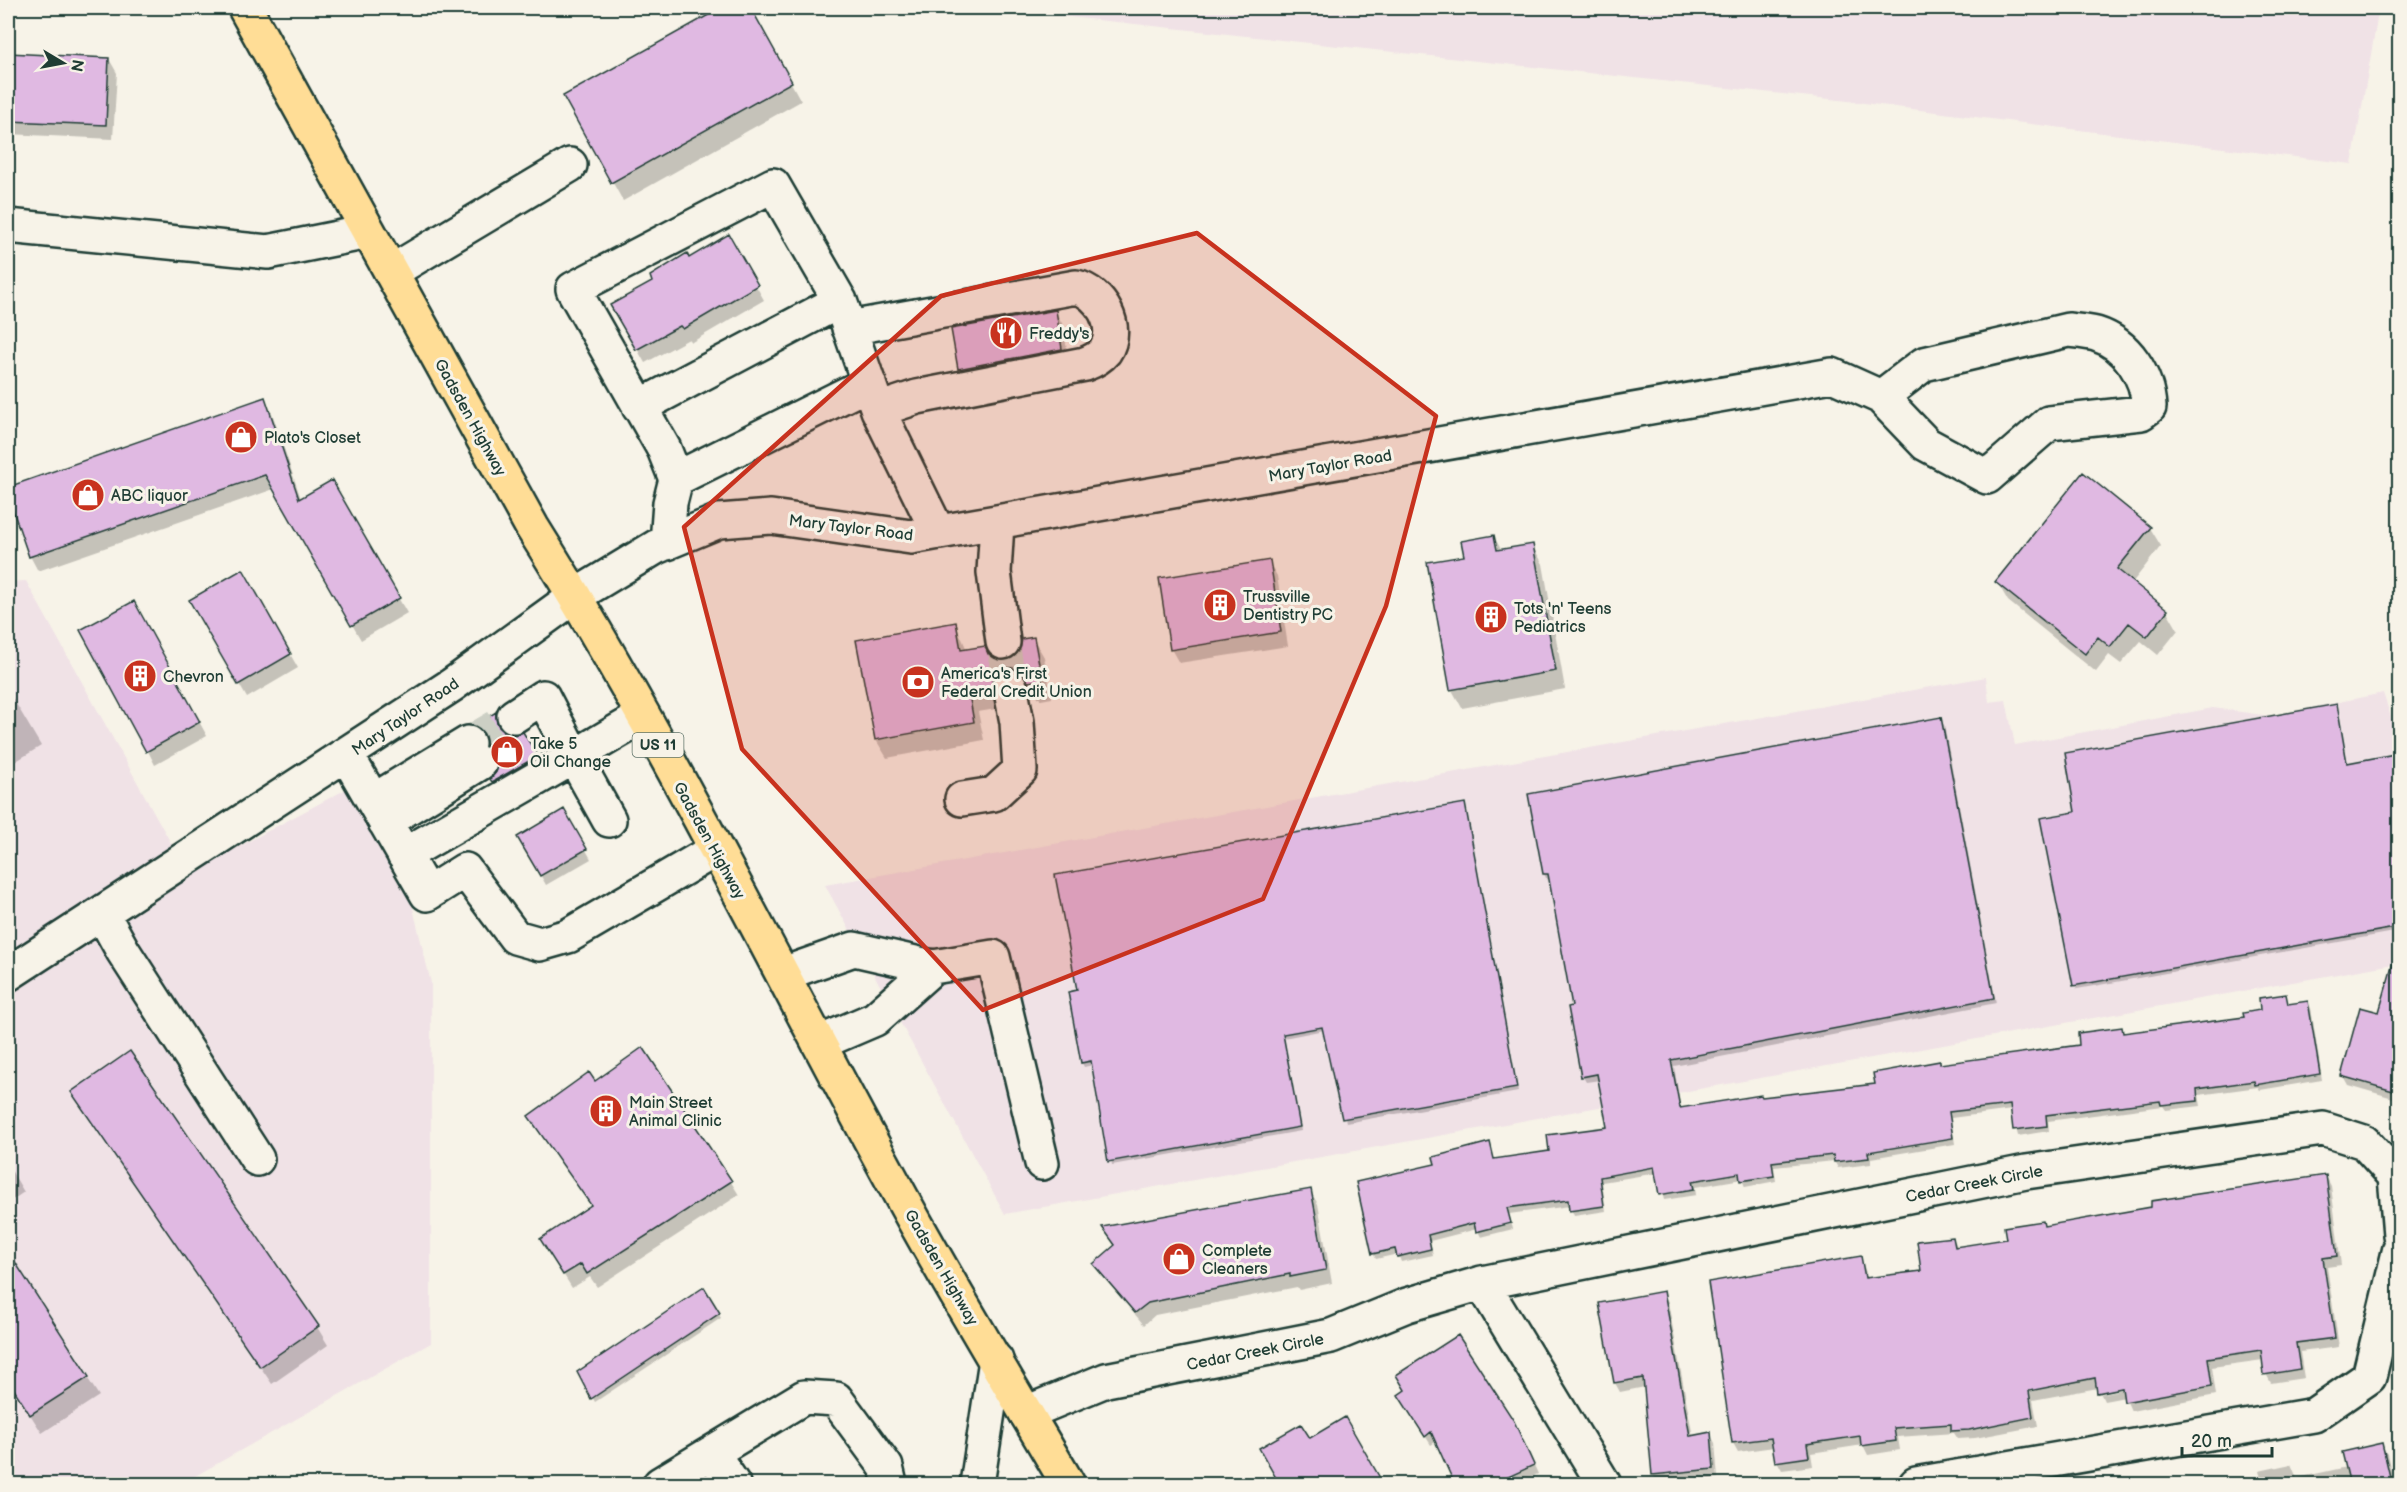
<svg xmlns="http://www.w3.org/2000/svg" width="2407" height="1492" font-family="'Balsamiq Sans',sans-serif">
  <rect width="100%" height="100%" fill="#f7f3e8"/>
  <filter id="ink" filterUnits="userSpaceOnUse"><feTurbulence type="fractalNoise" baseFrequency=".0167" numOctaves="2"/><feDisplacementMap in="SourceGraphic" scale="12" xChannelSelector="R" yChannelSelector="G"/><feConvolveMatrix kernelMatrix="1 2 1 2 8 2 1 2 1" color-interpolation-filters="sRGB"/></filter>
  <g filter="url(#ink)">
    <path fill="#f0e2e6" d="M986,8h1393l-27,156 -504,-63z
      M26,581l162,293 192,-103 51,212v360l-250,141h-173v-902z
      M1986,677l3,25 17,-2 9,45 198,-37 57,8 113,-23 10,30 6,-1v241l-1394,251 -180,-329z"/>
    <path fill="#0003" fill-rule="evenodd" d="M725,8h25l51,93 -178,100 -58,-104z
      M8,55l101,4 8,14 -4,66 -105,-5z
      M728,236l36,64 -72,42 -3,-3 -44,24 -33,-58z
      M1055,311l8,14 6,38 -101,19 -8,-13z
      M264,399l8,14 29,86 30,-17 76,131 -46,27 -87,-151 -236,82 -8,-15 -22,-68z
      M2150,528l11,18 -29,37 35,28 11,19 -20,25 -17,-14 -20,23 -12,-9 -13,17 -88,-71 -11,-19z
      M1494,537l8,14 30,-6 11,19 22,125 -103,19 -10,-18 13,-133z
      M1269,562l8,14 11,70 -109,17 -8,-14z
      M243,571l55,97 -51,30 -56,-97z
      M141,616l66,120 -52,29 -7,-14z
      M955,623l12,27 28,10 10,2 11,-4 17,-20 11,19 8,41 -11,2 -12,-13 -12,-1 -15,22 -24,4 6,28 -97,18 -11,-18z
      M8,690l33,56 -33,20z
      M2336,706l12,58 52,-9v176l-323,58 -2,-4 2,-172z
      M496,714l8,20 10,2 9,-2 19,32 -43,25 -7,-12 6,-6 1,-13 -6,-5 -6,-16 -11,-13z
      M1940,719l4,6 52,278 -322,63 7,43 196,-24 64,-20 140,-18 40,-18 3,6 122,-16 39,-24 4,10 18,-2 4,5 11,72 -62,10 -2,-3 -59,8 2,11 -35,4 -3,-4 -115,15 1,10 -31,5 -6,-26 -61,8 4,26 -84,14v6l-33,4 -4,-7 -60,6 2,14 -31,6 -3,-8 -47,8 1,8 -32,5 -7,-27 -55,9 4,29 -32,5 -4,-10 -61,8 4,15 -32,8 -4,-8 -47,12 3,14 -32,7 -3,-8 -22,5 -3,-6 64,-88 52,-21 6,17 56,-9 57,-24 -8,-48 -14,2 -3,-5 -10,-70 -23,-128 -3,1 -3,-6z
      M1465,805l53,287 -172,31 -22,-93 -40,8 17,93 -189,34 -19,-100 -9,2 -2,-4 -3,-72z
      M564,811l27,48 -45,26 -27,-48z
      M2400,1004v96l-52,-15 -5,-9 37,-62z
      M595,1083l136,99 8,13 -142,92 -7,-10 -18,11 -22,-35 42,-46 -54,-77z
      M73,1093l244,234 11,18 -56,39z
      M8,1165l16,27 -16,11z
      M2326,1176l5,10 10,79 -14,2 12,80 -39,5 4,26 -33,5 -5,-9 -3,-14 -51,7 4,28 -85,16 -6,-14 -21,4 -6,-13 -65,12 5,26 -63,12 -17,1 -4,-6 -56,4 2,13 -32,5 -5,-10 -52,8 2,13 -31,4 -5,-9 -3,-14 -36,5 -5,-9 -23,-160 151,-25 7,21 55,-7 30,-34 5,10 50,-8 34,-18 3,6zM2129,1385v3l-29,6v-3z
      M1310,1191l8,13 14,79 -33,7 -2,-3 -142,28 -11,10 -41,-48 -8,-13 20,-18 -11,-18z
      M8,1253l91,143 -57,37 -34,-53z
      M704,1289l17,29 -126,84 -16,-29z
      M1663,1293l5,9 25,135 17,-3 5,9 3,35 -59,6 -6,-9 -8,-88 -25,5 -5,-9z
      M1405,1404l114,28 19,42 -23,10h-58l-20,-43 -6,4z
      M2381,1445l6,9 7,30h-167l34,-6 -2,-7 32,-7 6,14 50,-11z"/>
    <path fill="#e0b9e2" stroke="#1f3d34" stroke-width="1.5" d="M721,8h30l41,74 -181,101 -48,-87z
      M8,53l101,5 -3,67 -98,-4z
      M729,234l29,51 -75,44 -3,-3 -44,24 -26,-45 42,-23 -2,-6 37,-23 2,5z
      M1056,310l6,39 -104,20 -7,-40z
      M265,397l34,102 33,-19 68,118 -49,28 -86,-151 -236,82 -21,-61v-9z
      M2083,472l68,55 -34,42 51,41 -21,27 -18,-14 -19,24 -12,-10 -13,17 -90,-72z
      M1494,535l3,15 36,-6 23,127 -106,19 -23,-128 37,-6 -3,-15z
      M1270,560l11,72 -111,18 -11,-72z
      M243,569l48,85 -53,31 -49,-85z
      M134,601l66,121 -54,30 -66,-122z
      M956,622l5,28 24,-4 3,8 8,5 9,2 9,-4 6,-7 2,-11 12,-2 8,43 -14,2 -4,-8 -7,-5 -11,-1 -9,4 -4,7 -1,10 -23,5 5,28 -99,18 -19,-100z
      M2337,704l10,59 53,-10v174l-327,59 -33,-168 35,-6 -10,-59z
      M496,712l3,15 7,6 8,2 9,-3 15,24 -46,26 -2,-3 6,-7 3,-9 -3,-9 -10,-8 -2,-12 -10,-8z
      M1941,717l53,281 -323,62 9,48 81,-13 1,2 113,-13 -2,-11 67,-12v3l139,-19 -1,-12 44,-6 1,6 121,-16 -1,-4 17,-3 -1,-12 27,-4 2,10 20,-3 12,73 -65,11 -1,-4 -57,8 1,12 -37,4 -1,-4 -114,14 1,11 -34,4 -3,-25 -61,7 4,26 -85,14 1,6 -35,4 -1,-7 -61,7 2,14 -34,5 -1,-8 -47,8 2,8 -35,6 -5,-28 -54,10 4,29 -35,5 -1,-11 -61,8 4,15 -35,9 -2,-9 -46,12 3,14 -34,8 -2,-8 -23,5 -16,-72 79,-18 -2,-7 57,-15 4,17 55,-8 -2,-16 60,-8 -10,-53 -16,3 -13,-70 4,-1 -24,-132h-5l-15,-80z
      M1465,803l52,285 -175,31 -20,-92 -39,7 17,93 -192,35 -17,-101 -10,2 -13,-71 9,-2 -22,-115z
      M564,809l23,40 -47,27 -23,-39z
      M2393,963l7,1v129l-59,-17 19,-69 19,5z
      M643,1047l89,134 -145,93 -6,-10 -18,11 -23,-36 51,-34 -63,-89 61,-44 6,9z
      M130,1051l189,275 -59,41 -189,-275z
      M2326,1175l11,81 -14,2 12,80 -39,5 4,26 -36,6 -3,-25 -53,8 4,28 -88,16 -2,-14 -25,5 -2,-15 -66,13 4,26 -64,13 -18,1v-7l-57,4 2,13 -35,5 -1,-10 -53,8 2,13 -34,5 -4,-24 -39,5 -24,-161 153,-26 4,22 56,-7 -4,-30 36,-4 2,10 51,-8 -2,-12 39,-6 1,5 107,-19v-6z
      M1311,1189l15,81 -36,7v-3l-142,29 -13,10 -42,-49 22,-19 -13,-18z
      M8,1251l81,126 -59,38 -22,-35z
      M704,1287l16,26 -129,86 -14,-27z
      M1664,1291l26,145 21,-4 3,37 -62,6 -9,-97 -29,5 -15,-80z
      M1458,1335l56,86 20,44 -43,20h-36l-24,-53 -6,5 -27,-42 7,-5 -9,-15z
      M1345,1417l39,68h-104l-21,-37 42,-24 9,14z
      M2382,1443l10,42h-42l-8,-33z"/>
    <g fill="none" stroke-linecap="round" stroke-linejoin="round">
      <path stroke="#cccfc4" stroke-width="33" stroke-dasharray="33 16" stroke-linecap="butt" d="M1003,642l7,44
        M468,743l46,-27"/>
      <g stroke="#1f3d34" stroke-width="38">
        <path id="minor" d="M8,226l260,26 100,-20
          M391,272l179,-107
          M849,328l227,-41c24,5 45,40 29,64 -5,6 -12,10 -20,13l-168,33 -39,13
          M2068,330c9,1 20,2 28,4 32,10 51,42 53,73l-8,6 -92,10 -62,54 -61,-33 -45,-47 43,-33z
          M639,407l201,-106
          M676,479l193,-96
          M997,524l-3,48 9,70
          M667,543l3,-40 6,-24 -12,-30 -91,-160 200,-104 67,116 38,109 60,122
          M514,716l29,-19 31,60 68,-40
          M346,754l81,140 38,-24 50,67 25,7 28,-8 147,-86
          M962,799l32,-5 26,-24 -3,-48 -7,-36
          M373,801l95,-58
          M385,822l95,-59
          M404,855l170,-98 35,63
          M102,913l21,38 134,208
          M8,974l444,-289 123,-89 81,-49 63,-26 52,-4 140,20 921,-162 49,22
          M783,974l71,-25 79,18 60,-10 49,206
          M819,1043l56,-24 58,-52
          M1026,1413l80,-33 225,-44 76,-31 75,-22
          M712,1453l21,31
          M660,1484l144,-87 32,2 50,68 4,17
          M977,1484l19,-124
          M1604,1484l-122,-201 544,-111 297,-43 41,13 31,34 5,59
          M1916,1484l398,-69 55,-38 31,-129"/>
      </g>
      <g stroke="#1f3d34" stroke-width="38">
        <path id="major" d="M245,8l287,519c141,224 255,464 383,695 49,88 102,175 153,262"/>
      </g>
      <use href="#minor" stroke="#f7f3e8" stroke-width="33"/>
      <use href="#major" stroke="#ffdd96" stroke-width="33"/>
    </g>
  </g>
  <path fill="#c8321e" fill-opacity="0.2" stroke="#c8321e" stroke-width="4.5" stroke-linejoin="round" d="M1197,233l239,183 -50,190 -123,293 -280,111 -241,-261 -58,-222 257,-231z"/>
  <defs>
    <g id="restaurant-disc" transform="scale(1.725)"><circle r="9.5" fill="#c8321e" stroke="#f7f3e8"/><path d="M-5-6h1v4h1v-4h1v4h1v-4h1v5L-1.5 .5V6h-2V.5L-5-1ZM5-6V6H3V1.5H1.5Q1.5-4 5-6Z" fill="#fff"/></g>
    <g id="shop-disc" transform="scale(1.725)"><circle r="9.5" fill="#c8321e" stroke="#f7f3e8"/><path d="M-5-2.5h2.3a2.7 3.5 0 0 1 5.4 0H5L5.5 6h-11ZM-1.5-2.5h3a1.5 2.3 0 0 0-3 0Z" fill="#fff"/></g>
    <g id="building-disc" transform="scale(1.725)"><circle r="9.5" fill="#c8321e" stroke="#f7f3e8"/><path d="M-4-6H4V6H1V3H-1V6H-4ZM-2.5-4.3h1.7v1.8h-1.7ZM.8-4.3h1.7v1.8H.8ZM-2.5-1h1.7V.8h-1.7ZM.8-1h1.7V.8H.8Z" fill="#fff"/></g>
    <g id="bank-disc" transform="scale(1.725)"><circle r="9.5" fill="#c8321e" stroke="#f7f3e8"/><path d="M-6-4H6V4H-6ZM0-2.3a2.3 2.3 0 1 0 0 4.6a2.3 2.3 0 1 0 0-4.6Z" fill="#fff"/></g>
  </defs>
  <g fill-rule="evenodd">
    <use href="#restaurant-disc" x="1006" y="333"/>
    <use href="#shop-disc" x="241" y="437"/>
    <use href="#shop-disc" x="88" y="495"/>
    <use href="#building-disc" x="1220" y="605"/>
    <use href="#building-disc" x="1491" y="617"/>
    <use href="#building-disc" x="140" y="676"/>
    <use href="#bank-disc" x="918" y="682"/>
    <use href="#shop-disc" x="507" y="752"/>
    <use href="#building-disc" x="606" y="1111"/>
    <use href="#shop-disc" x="1179" y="1259"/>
  </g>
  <g text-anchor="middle" stroke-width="6" stroke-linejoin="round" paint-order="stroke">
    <rect fill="#f7f3e8" stroke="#60746a" stroke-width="1.5" x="632.5" y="733" width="51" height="24" rx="4.5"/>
    <g font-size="15" font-weight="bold" fill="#1f3d34">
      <text x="658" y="750">US 11</text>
    </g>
    <g font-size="16" fill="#1f3d34" stroke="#f7f3e8" text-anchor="start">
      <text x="1029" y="339">Freddy's</text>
      <text x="264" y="443">Plato's Closet</text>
      <text x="111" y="501">ABC liquor</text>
      <text x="1243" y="602">Trussville<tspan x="1243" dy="18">Dentistry PC</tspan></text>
      <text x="1514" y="614">Tots 'n' Teens<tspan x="1514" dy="18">Pediatrics</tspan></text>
      <text x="941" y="679">America's First<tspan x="941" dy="18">Federal Credit Union</tspan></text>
      <text x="163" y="682">Chevron</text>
      <text x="530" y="749">Take 5<tspan x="530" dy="18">Oil Change</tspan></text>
      <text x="629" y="1108">Main Street<tspan x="629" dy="18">Animal Clinic</tspan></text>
      <text x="1202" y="1256">Complete<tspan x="1202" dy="18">Cleaners</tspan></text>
    </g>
    <g font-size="16" fill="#1f3d34" stroke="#f7f3e8">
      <text transform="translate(471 417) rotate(61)" y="6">Gadsden Highway</text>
      <text transform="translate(1330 465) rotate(-10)" y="6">Mary Taylor Road</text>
      <text transform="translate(851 527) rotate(7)" y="6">Mary Taylor Road</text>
      <text transform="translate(405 716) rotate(-34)" y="6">Mary Taylor Road</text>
      <text transform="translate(710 840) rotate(61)" y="6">Gadsden Highway</text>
      <text transform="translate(1974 1183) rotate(-11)" y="6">Cedar Creek Circle</text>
      <text transform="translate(942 1267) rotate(60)" y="6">Gadsden Highway</text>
      <text transform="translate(1255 1351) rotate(-11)" y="6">Cedar Creek Circle</text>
    </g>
  </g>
  <rect width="2407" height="1492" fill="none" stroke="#f7f3e8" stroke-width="30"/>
  <rect x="15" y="15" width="2377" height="1462" fill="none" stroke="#1f3d34" stroke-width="2" filter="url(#ink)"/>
  <g transform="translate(63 63) rotate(100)" stroke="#f7f3e8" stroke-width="4.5" paint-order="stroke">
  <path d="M0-4.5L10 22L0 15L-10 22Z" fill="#1f3d34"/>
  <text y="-9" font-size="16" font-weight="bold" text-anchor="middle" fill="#1f3d34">N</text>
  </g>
  <path d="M2182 1447v9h90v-9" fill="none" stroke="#1f3d34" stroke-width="3"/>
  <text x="2191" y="1447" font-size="18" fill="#1f3d34" stroke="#f7f3e8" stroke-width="4.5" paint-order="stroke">20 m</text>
</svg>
